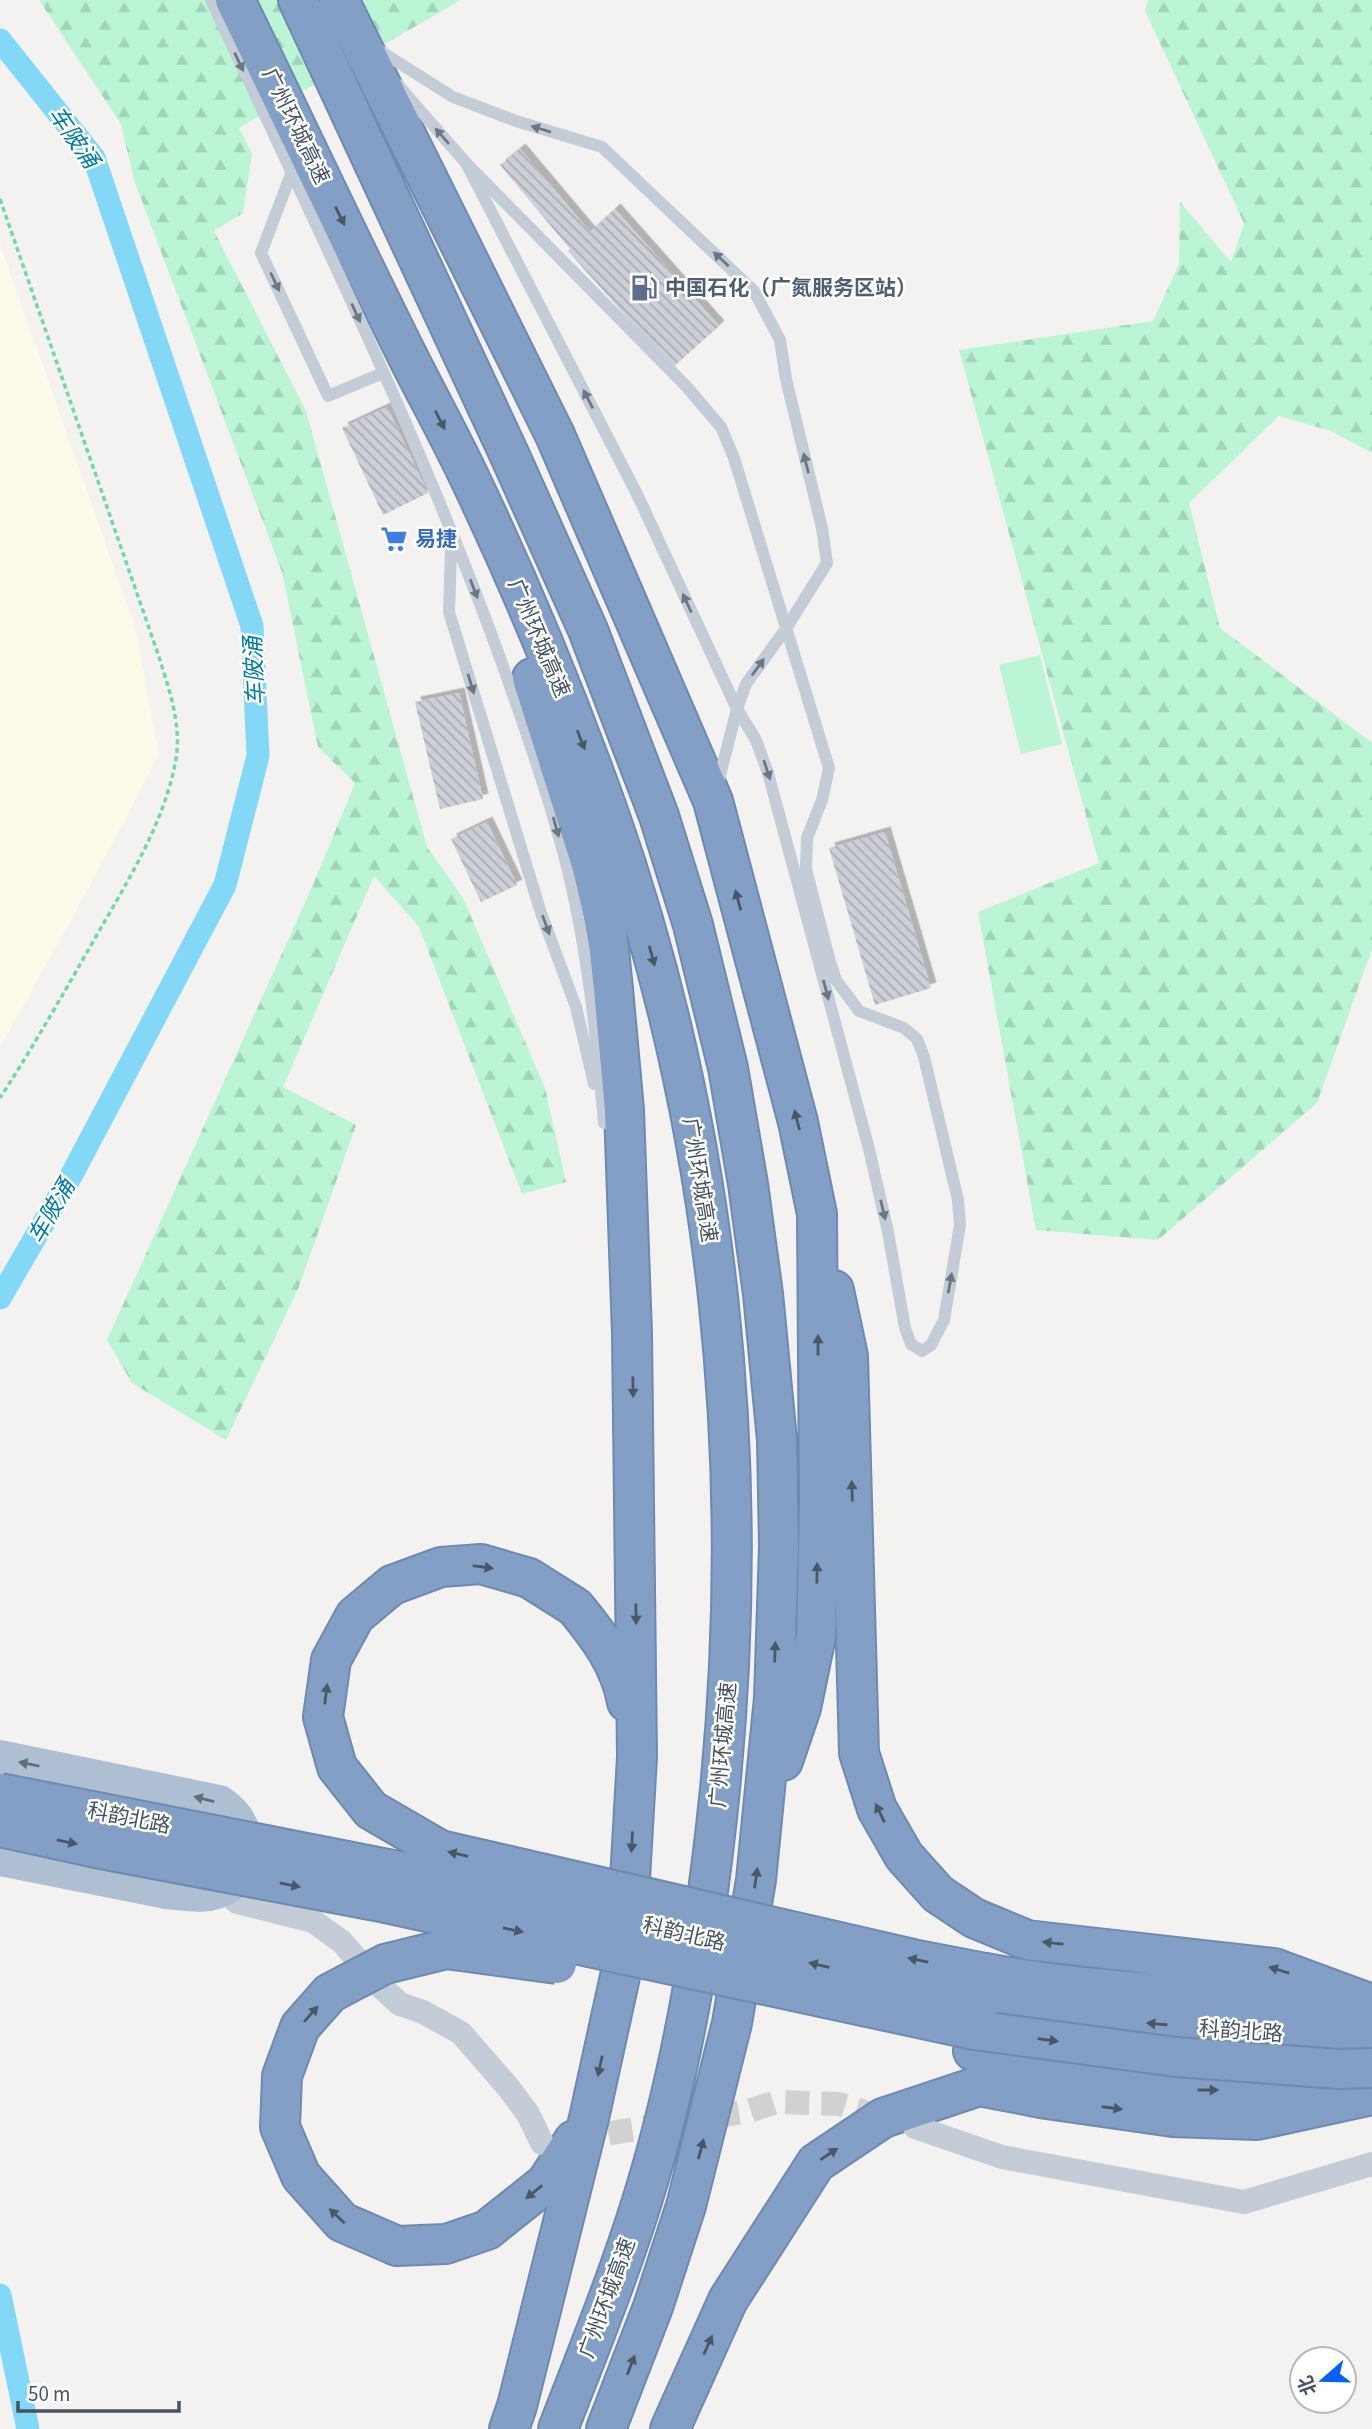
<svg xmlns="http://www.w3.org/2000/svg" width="1372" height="2429" font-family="'Source Sans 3','Noto Sans SC',sans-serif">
  <defs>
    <pattern id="forest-firs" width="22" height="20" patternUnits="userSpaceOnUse" patternTransform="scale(1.75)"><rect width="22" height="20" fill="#bbf5d5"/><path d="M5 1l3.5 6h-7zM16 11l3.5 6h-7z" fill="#a2d4b9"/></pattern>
    <pattern id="building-back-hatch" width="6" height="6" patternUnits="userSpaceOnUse" patternTransform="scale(1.75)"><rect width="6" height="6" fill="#cccfd7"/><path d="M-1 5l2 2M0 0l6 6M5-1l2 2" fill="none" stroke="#a7abb2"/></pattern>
    <filter id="shadow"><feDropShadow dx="5.5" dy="-5.5" stdDeviation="0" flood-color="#0004"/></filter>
  </defs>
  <rect width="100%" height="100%" fill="#f4f1f1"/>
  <path fill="#fefaea" d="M0,244l136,386 23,125 -78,147 -81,145z"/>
  <path fill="url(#forest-firs)" d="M39,0h422l-222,128 13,26 -9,59 -29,18 92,180 121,436 36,51 82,190 21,94 -44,12 -103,-267 -45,-51 -91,211 73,38 -58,164 -72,151 -94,-57 -25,-43 206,-455 42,-102 -37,-36 -36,-175 -148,-392 -13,-56z
    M1148,0h224v453l-41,-22 -52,-15 -90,87 31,125 152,115v206l-55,154 -159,137 -122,-10 -58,-318 121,-49 -140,-513 194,-29 26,-57 1,-62 51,60 13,-39 -99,-212z"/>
  <path fill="#bbf5d5" d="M1040,655l22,89 -41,10 -22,-89z"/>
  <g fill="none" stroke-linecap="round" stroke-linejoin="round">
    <path stroke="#83d8f7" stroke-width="23" d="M0,40l94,118 158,468 6,130 -33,129 -154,291 -71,122
      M0,2295l28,134"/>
  </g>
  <path fill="url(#building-back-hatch)" filter="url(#shadow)" d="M520,149l70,83 25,-23 104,117 -47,42 -104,-117 2,-2 -70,-84z
    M387,407l41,86 -45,22 -41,-87z
    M459,693l24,106 -43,10 -25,-107z
    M487,822l30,63 -36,17 -30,-63z
    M885,832l46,156 -56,17 -46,-157z"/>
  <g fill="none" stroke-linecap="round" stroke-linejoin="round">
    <path stroke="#d1d1d4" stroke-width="24" stroke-dasharray="24 12" stroke-linecap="butt" d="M573,2139l176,-28 27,-9 63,2 52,16"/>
    <g stroke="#6e8ab1" stroke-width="42">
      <path id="highway" d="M235,0c58,119 114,239 173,357 21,42 44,83 64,126 51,107 97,219 137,331 111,316 144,652 110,985 -14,135 -36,271 -77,402 -24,77 -55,153 -84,228
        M298,0l212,456 78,174 71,186 34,109 35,143 20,116 15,110 14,146 2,106 -5,152 -18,182 -24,143 -46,183 -33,101 -47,122
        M339,0l216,435 158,366 85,321 19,92 2,285 -3,137 -15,72 -18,53
        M834,1290l14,66 11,397 18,56 27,47 34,38 36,24 53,22 247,28 92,34
        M575,1607c24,29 45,57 52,95
        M985,1973c114,21 231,23 347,28
        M981,2001l112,17 181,17 98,-4
        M973,2051l120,27 84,12 143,1
        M397,2246l49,-2 41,-14 59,-47 28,-43
        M509,2429l8,-23 72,-288 37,-169 11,-192 -5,-423 -8,-224 -11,-121 -6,-58 -16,-67 -59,-186
        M670,2429l58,-129 88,-137 67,-45 96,-32 68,13 126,18 84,3 115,-25"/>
    </g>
    <path stroke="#6fd8aa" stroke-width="3.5" stroke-dasharray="5 3.5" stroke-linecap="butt" d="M0,199l158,455c10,32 24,70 18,105 -11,62 -47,120 -78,174 -32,56 -63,111 -98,165"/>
    <path stroke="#c3ccd7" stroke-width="12" d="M211,0c102,220 210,438 292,666 22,63 44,125 61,189 23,88 32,177 40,268
      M377,49l76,48 63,24 86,26 152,144 26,49 6,39 36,149 5,35 -42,67 -39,54 -9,25 -20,78
      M398,85l68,78 171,331 100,215 19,31 12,33 101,376 19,83 17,96 6,16 11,7 9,-6 13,-25 16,-95 -2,-25 -34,-143 -7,-18 -13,-11 -45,-17 -23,-31 -6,-18 -24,-93 1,-31 15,-38 7,-32 -95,-310 -13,-31 -35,-41 -220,-223
      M291,174l-30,79 67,143 55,-23
      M449,536l2,14 -2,62 92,301 35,94 18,77"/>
    <path stroke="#c3ccd7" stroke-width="24" d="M222,1888l15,14 76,19 29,21 40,46 18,16 23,8 38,21 47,54 20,27 14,29
      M915,2127l87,30 242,45 128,-38"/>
    <path stroke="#aebed3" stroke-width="38" d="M0,1759l219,45c25,17 27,35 19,62 -2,7 -5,15 -11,19 -17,12 -41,7 -60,5l-167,-33"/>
    <use href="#highway" stroke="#839fc5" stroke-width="38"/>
    <g stroke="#6e8ab1" stroke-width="42" stroke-linecap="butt">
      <path id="highway-bridge" d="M575,1607l-46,-29 -48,-14 -40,3 -49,18 -37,31 -24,44 -8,57 14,50 34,43 69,40 473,109 72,14
        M0,1793l439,86 542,122
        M0,1827l96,21 280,53 598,129 202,27 163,12 33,-1
        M397,2246l-55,-24 -41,-46 -21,-49 2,-51 18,-49 30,-34 55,-29 61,-15 111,15"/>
    </g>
    <use href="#highway-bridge" stroke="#839fc5" stroke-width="38"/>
  </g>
  <defs><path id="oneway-solid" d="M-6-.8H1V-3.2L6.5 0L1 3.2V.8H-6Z" transform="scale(1.75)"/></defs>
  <g fill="#6c7784">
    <use href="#oneway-solid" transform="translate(239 62) rotate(65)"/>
    <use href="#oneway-solid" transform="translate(541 129) rotate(-163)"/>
    <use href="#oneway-solid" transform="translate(442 136) rotate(-131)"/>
    <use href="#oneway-solid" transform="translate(721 259) rotate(-137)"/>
    <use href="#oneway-solid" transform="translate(275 282) rotate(65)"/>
    <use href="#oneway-solid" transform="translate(356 313) rotate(65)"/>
    <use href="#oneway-solid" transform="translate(588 399) rotate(-117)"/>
    <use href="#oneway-solid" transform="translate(806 463) rotate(-104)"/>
    <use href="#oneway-solid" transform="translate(474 589) rotate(69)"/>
    <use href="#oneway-solid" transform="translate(687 603) rotate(-115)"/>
    <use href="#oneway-solid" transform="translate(758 667) rotate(-54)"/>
    <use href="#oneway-solid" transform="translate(471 684) rotate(73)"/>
    <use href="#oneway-solid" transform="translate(767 770) rotate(72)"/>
    <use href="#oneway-solid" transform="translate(556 827) rotate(74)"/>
    <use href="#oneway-solid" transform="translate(546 925) rotate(70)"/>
    <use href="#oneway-solid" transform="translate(826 990) rotate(75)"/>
    <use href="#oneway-solid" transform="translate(883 1210) rotate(77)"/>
    <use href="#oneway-solid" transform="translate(950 1283) rotate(-80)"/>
  </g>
  <g fill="#495766">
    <use href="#oneway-solid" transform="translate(340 216) rotate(64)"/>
    <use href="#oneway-solid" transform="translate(440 420) rotate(63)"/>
    <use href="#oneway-solid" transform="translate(581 740) rotate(69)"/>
    <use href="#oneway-solid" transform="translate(738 900) rotate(-105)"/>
    <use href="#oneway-solid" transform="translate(652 956) rotate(75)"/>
    <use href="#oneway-solid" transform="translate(797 1120) rotate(-104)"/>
    <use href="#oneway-solid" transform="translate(818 1345) rotate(-90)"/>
    <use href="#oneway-solid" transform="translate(633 1387) rotate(89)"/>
    <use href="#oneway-solid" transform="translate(852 1491) rotate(-92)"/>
    <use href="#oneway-solid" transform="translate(483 1567) rotate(8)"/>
    <use href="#oneway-solid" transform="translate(817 1573) rotate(-89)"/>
    <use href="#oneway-solid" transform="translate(636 1614) rotate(89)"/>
    <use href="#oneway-solid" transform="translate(775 1652) rotate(-88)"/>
    <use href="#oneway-solid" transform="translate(326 1694) rotate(-83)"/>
    <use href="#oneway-solid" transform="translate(880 1813) rotate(-116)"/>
    <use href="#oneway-solid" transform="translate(67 1842) rotate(12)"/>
    <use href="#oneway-solid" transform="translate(632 1842) rotate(93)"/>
    <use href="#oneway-solid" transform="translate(458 1854) rotate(-167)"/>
    <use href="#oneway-solid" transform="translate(756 1878) rotate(-82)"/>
    <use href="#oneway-solid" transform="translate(290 1885) rotate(11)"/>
    <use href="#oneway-solid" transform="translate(513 1930) rotate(12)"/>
    <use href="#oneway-solid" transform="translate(1053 1943) rotate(-174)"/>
    <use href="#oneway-solid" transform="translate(918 1960) rotate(-169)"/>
    <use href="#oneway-solid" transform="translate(819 1965) rotate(-167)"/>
    <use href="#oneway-solid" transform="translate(1279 1970) rotate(-163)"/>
    <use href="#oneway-solid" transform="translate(311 2014) rotate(-49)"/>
    <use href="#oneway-solid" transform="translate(1157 2024) rotate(-175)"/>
    <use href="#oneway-solid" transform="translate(1048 2040) rotate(8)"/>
    <use href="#oneway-solid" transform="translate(600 2066) rotate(102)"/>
    <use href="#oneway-solid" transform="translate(1208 2090)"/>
    <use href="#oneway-solid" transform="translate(1112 2108) rotate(8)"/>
    <use href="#oneway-solid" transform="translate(701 2149) rotate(-75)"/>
    <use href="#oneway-solid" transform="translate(829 2154) rotate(-34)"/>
    <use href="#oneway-solid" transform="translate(534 2192) rotate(141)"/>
    <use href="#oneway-solid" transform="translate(337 2216) rotate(-136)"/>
    <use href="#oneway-solid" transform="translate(708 2345) rotate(-66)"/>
    <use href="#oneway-solid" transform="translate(631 2365) rotate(-69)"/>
  </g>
  <g fill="#606e7e">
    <use href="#oneway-solid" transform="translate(29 1764) rotate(-169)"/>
    <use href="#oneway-solid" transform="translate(204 1799) rotate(-166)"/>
  </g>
  <defs>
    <g id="fuel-bare" transform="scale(2.1)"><path d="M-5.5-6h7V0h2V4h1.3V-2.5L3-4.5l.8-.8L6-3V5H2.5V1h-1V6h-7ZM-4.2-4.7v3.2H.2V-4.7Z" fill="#5c6f8a" stroke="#fff" stroke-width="2.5" paint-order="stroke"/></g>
    <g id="supermarket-bare" transform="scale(2.1)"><path d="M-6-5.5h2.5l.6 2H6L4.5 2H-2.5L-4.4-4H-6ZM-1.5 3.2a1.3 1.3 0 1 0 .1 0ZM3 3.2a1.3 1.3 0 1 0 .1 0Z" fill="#3f7fe0" stroke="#fff" stroke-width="2.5" paint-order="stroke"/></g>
  </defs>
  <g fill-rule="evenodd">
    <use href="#fuel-bare" x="644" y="288"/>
    <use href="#supermarket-bare" x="394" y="539"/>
  </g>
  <g text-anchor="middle" stroke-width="5" stroke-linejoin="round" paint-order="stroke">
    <g font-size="21" fill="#465361" stroke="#fff">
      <text transform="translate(296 126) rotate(64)" y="7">广州环城高速</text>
      <text transform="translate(539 638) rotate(67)" y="7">广州环城高速</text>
      <text transform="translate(700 1180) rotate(81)" y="7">广州环城高速</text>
      <text transform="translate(723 1745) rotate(-85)" y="7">广州环城高速</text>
      <text transform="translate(129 1818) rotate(11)" y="7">科韵北路</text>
      <text transform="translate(684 1934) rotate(13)" y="7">科韵北路</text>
      <text transform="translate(1241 2031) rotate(4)" y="7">科韵北路</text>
      <text transform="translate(607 2298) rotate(-70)" y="7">广州环城高速</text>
    </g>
    <g font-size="21" font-weight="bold" fill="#4e5e75" stroke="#fff" text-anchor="start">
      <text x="665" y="295">中国石化（广氮服务区站）</text>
    </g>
    <g font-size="21" font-weight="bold" fill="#366cbe" stroke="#fff" text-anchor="start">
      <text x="415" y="546">易捷</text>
    </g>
    <g font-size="23" font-style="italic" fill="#027ca9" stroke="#fff">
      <text transform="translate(74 137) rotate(55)" y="8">车陂涌</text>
      <text transform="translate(254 671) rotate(-93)" y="8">车陂涌</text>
      <text transform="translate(51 1211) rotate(-60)" y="8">车陂涌</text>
    </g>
  </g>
  <g transform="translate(1323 2380) rotate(250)"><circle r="33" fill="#ffffff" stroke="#b5bac0" stroke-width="2"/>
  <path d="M0-5L12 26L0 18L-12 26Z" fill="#0261fc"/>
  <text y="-10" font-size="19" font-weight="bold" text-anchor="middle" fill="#465361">北</text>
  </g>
  <path d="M18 2401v10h161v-10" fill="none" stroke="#465361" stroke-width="3.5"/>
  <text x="28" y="2401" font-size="21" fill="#465361" stroke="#ffffff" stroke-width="5" paint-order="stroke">50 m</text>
</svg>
